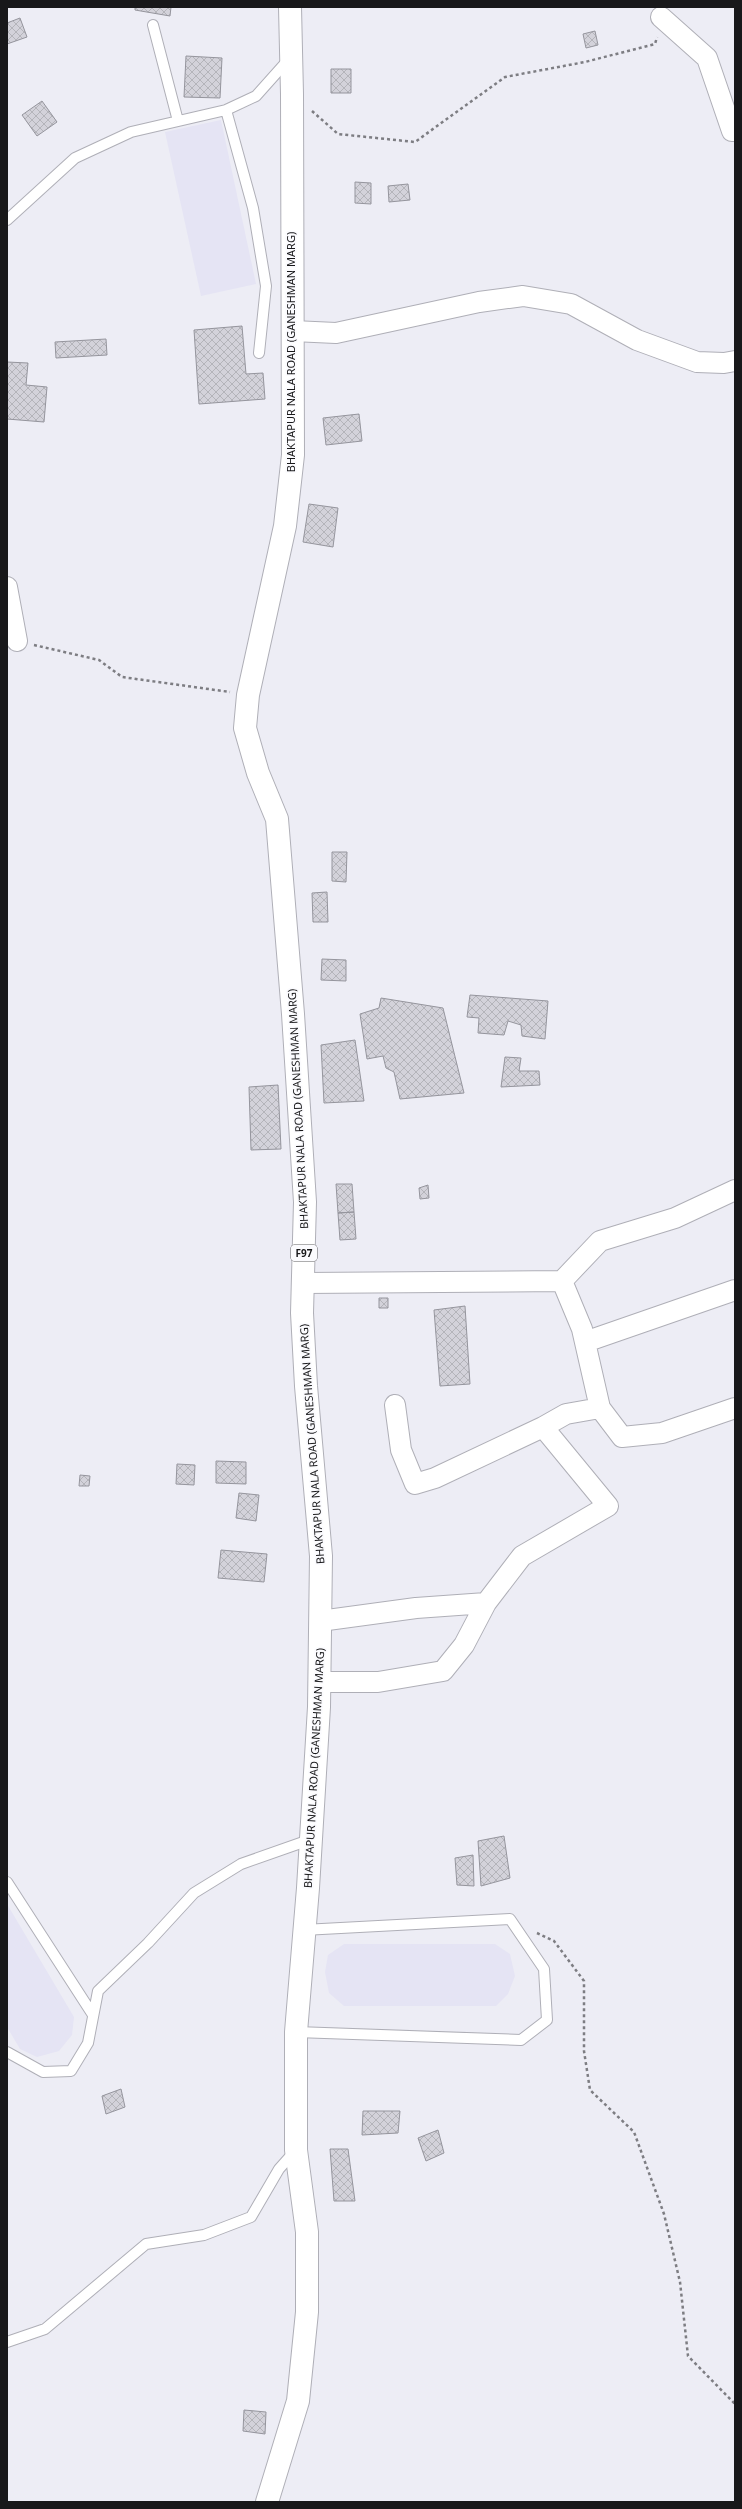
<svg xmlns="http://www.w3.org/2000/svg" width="742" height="2509" font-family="'Noto Sans',sans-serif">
  <defs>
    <pattern id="building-cross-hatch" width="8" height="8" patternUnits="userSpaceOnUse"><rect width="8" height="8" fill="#d3d2da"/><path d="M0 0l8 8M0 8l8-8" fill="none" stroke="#b4b4ba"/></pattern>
  </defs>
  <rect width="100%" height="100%" fill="#ededf5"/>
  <path fill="#e5e4f4" d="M221,120l35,164 -55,12 -36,-164z
    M7,1904l67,113 -2,18 -13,16 -22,6 -17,-8 -13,-22z
    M344,1944h151l15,10 5,22 -7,18 -12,12h-152l-15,-13 -4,-21 3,-17z"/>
  <path fill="url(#building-cross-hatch)" stroke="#95959d" d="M135,7h36l-1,9 -35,-6z
    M20,18l7,19 -20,7v-21z
    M595,31l3,14 -12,3 -3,-14z
    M186,56l36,2 -2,40 -36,-1z
    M331,69h20v24h-20z
    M42,101l15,21 -20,14 -15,-21z
    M355,182l16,1v21l-16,-1z
    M408,184l2,16 -21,2 -1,-16z
    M242,326l4,48 17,-1 2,26 -66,5 -5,-74z
    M106,339l1,16 -51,3 -1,-16z
    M7,362l21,1 -2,22 21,2 -3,35 -37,-3z
    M359,414l3,27 -36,4 -3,-27z
    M309,504l29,4 -5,39 -30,-5z
    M332,852h15l-1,30 -14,-1z
    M327,892l1,30h-15l-1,-29z
    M322,959l24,1v21l-25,-1z
    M470,995l78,6 -3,38 -23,-3 -1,-11 -13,-4 -4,14 -26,-2 1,-15 -12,-1z
    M381,998l62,10 21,85 -64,6 -6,-27 -8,-4 -3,-12 -16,3 -7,-45 19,-6z
    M355,1040l9,61 -40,2 -3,-58z
    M505,1057l16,1 -2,13h20l1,14 -39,2z
    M278,1085l3,64 -30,1 -2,-63z
    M336,1184h16l2,28 -16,1z
    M428,1185l1,13 -9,1 -1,-11z
    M354,1212l2,27 -16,1 -2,-27z
    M379,1298h9v10h-9z
    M465,1306l5,78 -30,2 -6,-76z
    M216,1461l30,1v22l-30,-1z
    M177,1464l18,1 -1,20 -18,-1z
    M80,1475l10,1 -1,10h-10z
    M239,1493l20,2 -3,26 -20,-3z
    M221,1550l46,4 -3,28 -46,-4z
    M504,1836l6,42 -29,8 -3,-45z
    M473,1855l1,31 -17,-1 -2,-27z
    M121,2089l4,18 -19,7 -4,-18z
    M363,2111h37l-2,22 -36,2z
    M438,2130l6,23 -18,8 -8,-23z
    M330,2149h18l7,52h-21z
    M244,2410l22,2 -1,22 -22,-3z"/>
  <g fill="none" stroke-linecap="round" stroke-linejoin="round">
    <g stroke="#afafb7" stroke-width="12">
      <path id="service" d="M153,25l25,96
        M226,110l27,98 13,78 -7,67
        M7,220l68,-62 56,-26 95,-22 30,-14 33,-37
        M7,1882l86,133
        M296,2032l225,8 26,-20 -3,-51 -34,-50 -207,11
        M7,2052l36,20 28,-1 17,-28 10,-52 50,-48 46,-50 47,-29 71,-25
        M7,2342l38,-13 101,-85 58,-9 47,-18 28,-48 16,-18"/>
    </g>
    <g stroke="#afafb7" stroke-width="22">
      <path id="minor" d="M661,17l46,41 25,73h3
        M293,331l43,2 143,-31 44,-6 48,8 66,36 60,22 27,1 11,-2
        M7,587l10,54
        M562,1281l38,-40 75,-23 60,-28
        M304,1283l258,-2 20,48 18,79 22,29 40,-4 73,-25
        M585,1342l150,-52
        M395,1405l6,45 14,34 20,-6 108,-51 65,79 -86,50 -36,47
        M543,1427l23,-13 34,-6
        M319,1682h59l65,-11 21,-26 22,-42 -70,5 -96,13"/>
    </g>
    <g stroke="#afafb7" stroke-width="24">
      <path id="primary" d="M267,2502l31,-101 9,-89v-80l-11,-82v-118l12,-144 11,-181 2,-151 -15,-170 -4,-73 3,-111 -12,-188 -16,-195 -19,-46 -13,-45 3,-33 37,-169 8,-71 -1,-361 -2,-87"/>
    </g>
    <path stroke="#7d7d82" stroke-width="2.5" stroke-dasharray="3 3" stroke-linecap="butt" d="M312,111l26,23 77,8 90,-65 80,-15 70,-18 2,-7
      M34,645l65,15 23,17 108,15
      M537,1933l17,8 30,40v70l6,39 44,42 30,82 16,68 8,74 47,48"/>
    <use href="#service" stroke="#fff" stroke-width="10"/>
    <use href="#minor" stroke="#fff" stroke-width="20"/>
    <use href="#primary" stroke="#fff" stroke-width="22"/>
  </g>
  <g text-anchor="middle" stroke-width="3.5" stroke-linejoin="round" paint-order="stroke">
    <rect fill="#fbfbfe" stroke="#5c5c5e" stroke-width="1" x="291" y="1245" width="26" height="16" rx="3"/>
    <g font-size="10" font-weight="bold" fill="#18181a">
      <text x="304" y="1257">F97</text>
    </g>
    <g font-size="11" fill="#18181a" stroke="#fbfbfe">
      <text transform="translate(291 352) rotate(-90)" y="4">BHAKTAPUR NALA ROAD (GANESHMAN MARG)</text>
      <text transform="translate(298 1109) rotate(-93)" y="4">BHAKTAPUR NALA ROAD (GANESHMAN MARG)</text>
      <text transform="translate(312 1444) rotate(-94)" y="4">BHAKTAPUR NALA ROAD (GANESHMAN MARG)</text>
      <text transform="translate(314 1768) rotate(-87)" y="4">BHAKTAPUR NALA ROAD (GANESHMAN MARG)</text>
    </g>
  </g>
  <rect width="742" height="2509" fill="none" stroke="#18181a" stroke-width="16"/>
</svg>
